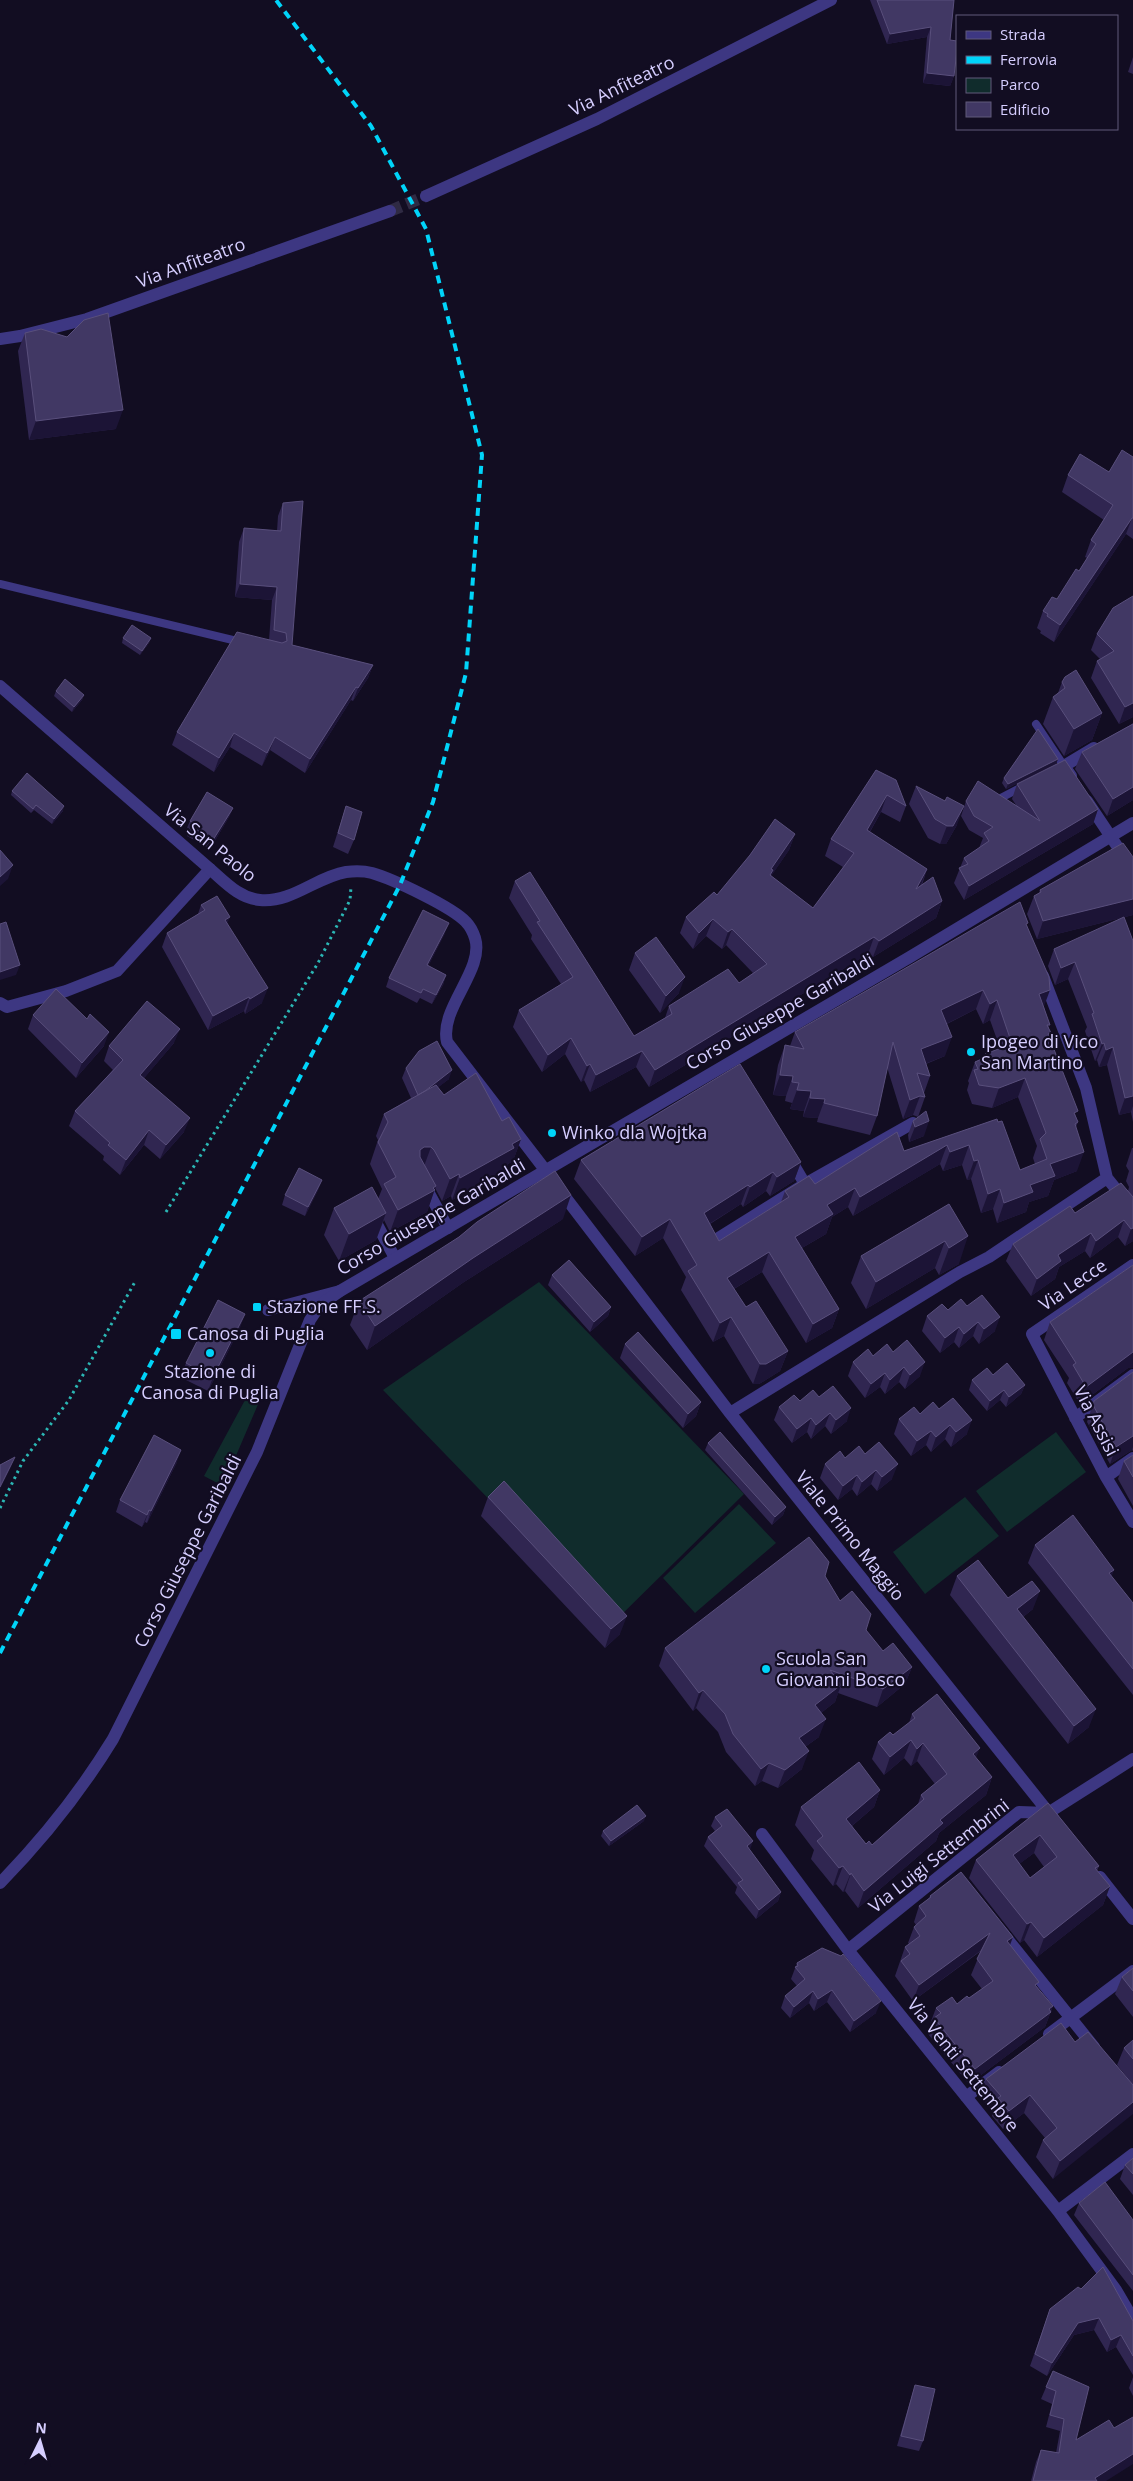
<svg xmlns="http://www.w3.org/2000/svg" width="1133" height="2481" font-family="'Open Sans',sans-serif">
  <rect width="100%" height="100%" fill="#120d22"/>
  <path fill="#102c2c" d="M539,1282l205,212 -133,131 -228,-235z
    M251,1389l11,6 -39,91 -19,-10z
    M1056,1432l30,40 -79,60 -31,-41z
    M965,1497l34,39 -74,58 -32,-42z
    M739,1504l37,39 -81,70 -32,-35z"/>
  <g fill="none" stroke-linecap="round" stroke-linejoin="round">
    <path stroke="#2f2a43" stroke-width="12" stroke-dasharray="12 6" stroke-linecap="butt" d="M390,211l36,-15"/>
    <path stroke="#2bb6b4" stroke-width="3" stroke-dasharray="2.5 4" stroke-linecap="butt" d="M166,1212l152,-249 32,-63 1,-13
      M0,1508l23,-47 46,-61 67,-120"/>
    <path stroke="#3d3782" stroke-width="8" d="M0,584l241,58
      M1036,724l28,42 -3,1
      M995,801l29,-15"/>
    <path stroke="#3d3782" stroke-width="12" d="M426,196l171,-77 234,-119
      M0,339l20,-3 67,-17 303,-108
      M1071,776l-7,-10 30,-18
      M1087,801l46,69
      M1043,976l43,112 21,90 26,32
      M0,1003l7,4 59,-16 51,-20 93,-102
      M789,1157l16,27
      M424,1184l24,44
      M559,1189l171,224 323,405
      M373,1217l22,41
      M712,1242l93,-58 108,-61
      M1133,1265l-101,69 74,143 27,45
      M268,1310l72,-19
      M730,1413l230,-141 29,-15 118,-79
      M1075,1418l58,-43
      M1106,1477l27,-19
      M762,1834l86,116 210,261 58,79 17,29
      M1100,1877l33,42
      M1000,1930l94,117
      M848,1950l171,-138 29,1 85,-54
      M1049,2034l84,-63
      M966,2097l33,-25
      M1058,2211l75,-57"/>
    <path stroke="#3d3782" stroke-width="12" d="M0,686l210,183c15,13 29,29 50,31 32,3 56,-23 86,-28 9,-1 18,-1 26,1 21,6 80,34 94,49 4,4 7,10 9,16 10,32 -36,70 -28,104l99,129
      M0,1883c44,-45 80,-90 113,-144l144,-287 53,-132 10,-15 20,-14 570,-334 223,-134"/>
    <path stroke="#00d4f9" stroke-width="4" stroke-dasharray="8 6" stroke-linecap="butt" d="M0,1653l400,-768 33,-83 33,-129 16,-218 -56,-226 -55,-103 -95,-126"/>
  </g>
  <path fill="#302651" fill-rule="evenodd" d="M870,0h84l-4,40 4,36 -4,10 -27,-3 4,-46 -40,7z
    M1133,57v17l-5,-2z
    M25,333l91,96 -87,11 -11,-89z
    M1133,457v82l-7,-5 -72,108 -14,-9 1,-2 -4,-3 6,-17 14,-12 22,-28 8,-13 -2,-1 6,-17 13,-20 -42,-28 6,-17 41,-3z
    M283,503l9,142 81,20 -5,13 -15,23 -2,-1 -46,73 -35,-23 -8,16 -32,-19 -16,25 -42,-27 5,-13 92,-92 3,-40 -37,-3 4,-55 5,-14 33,3 1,-15z
    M1133,596v121l-14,7 -28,-46 6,-17 3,-2 -9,-9 6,-16z
    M123,638h28l-2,5 -9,12 -18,-12z
    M1062,682l40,31 -10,27 -28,16 -21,-32 10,-27 5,-4z
    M56,691l28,4 -2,5 -10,12 -18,-16z
    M1133,723v77l-26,16 -32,-47 7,-17 50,-28z
    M1058,759l-2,5 -50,25 -4,-6 2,-5z
    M876,770l30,36 -6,16 -19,-10 -11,20 57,37 -5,16 20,16 -6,17 -63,39 -5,-3 -219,133 -13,-20 -46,25 -6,-12 -3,2 -16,-28 -23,18 -29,-45 6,-17 42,-26 -30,-45 1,-4 -23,-37 6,-17 119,155 31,-18 4,-12 70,-23 14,-10 -27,-28 -4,4 -16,-13 -13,13 -13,-16 6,-16 31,-22 78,-61 -6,16 -18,26 42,32 30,-41 -18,-11 6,-17z
    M1017,784l81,25 -5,15 -129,76 -10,-17 10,-25 15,-10 4,-10 -14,-8 -8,-14 5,-15 50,4 -4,-6z
    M916,786l41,39 -11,19h-6l-12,-6 -19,-34z
    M12,791l51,20 -11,13 -18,-14 -3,3 -20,-18z
    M346,806l8,34 -6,14 -15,-7z
    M233,808l-4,9 -19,32 -23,-13 1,-4 -2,-2 4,-9z
    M1133,857v58l-96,24 -10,-25 7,-18 5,-3 1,-3z
    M201,905l26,18 35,80 -17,11 -1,-3 -36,19 -46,-83 5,-14 31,-19z
    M1027,926l17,81 5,21v9l29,85 -2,5 1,44 -23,9 -6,16 -19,6 -3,10 -29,11 -4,-14 -12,4 -10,-34 -4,1 -5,-15 -19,6 -3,-7 -87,52 -5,-9 -16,10 -6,17 -24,14 37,61 -7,19 -26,15 -44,-71 -28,17 12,18 42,44 -8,20 -21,13h-6l-29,-48 -11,6 -32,-52 5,-13 -23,-39 -28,18 -61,-77 7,-19 220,2 -7,19 -24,15 -4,-5 -23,16 -2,-3 -31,20 9,17 62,-39 4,-11 30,-7 89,-33 93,-32 23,51 15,-6 -2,-6 4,-12 -19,-49 -26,11 -20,-4 -5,-14 2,-7 -1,-2 7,-19 8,-4 2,-4 15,-6 -10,-28 -7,4 -7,-15 -29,15 -2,32 -19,8 4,12 -6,17 1,4 -7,20 -5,-2 -10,4 -16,-52 -10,49 -7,19 -53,-13 1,-4 -15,-1 1,-6 -14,-2 2,-6 -7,-2 1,-5 -13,-1 5,-30 7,-20 5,1 5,-14z
    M445,933l-17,33 18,9 -3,10 -11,19 -12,-6 -3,5 -31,-16 3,-9z
    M1133,941v181l-2,-10 -12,3 -12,-50 -8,2 -2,-7 -2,1 -10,-30 2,-4 -19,-48 -13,6 -7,-19 6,-17z
    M635,953l44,40 -19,20 -31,-43z
    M33,1015l71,31 -28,32 -48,-49z
    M174,1043l-30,35 40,54 -24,27 -16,-14 -24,30 -17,-15 1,-4 -35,-30 6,-15 38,-41 -9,-9 5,-15z
    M406,1068l43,11 -11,8 6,8 58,26 19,18 -8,22 -5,3 -2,6 -54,30 -1,-4 -9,5 -7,-13 -8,24 -37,20 -6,-12 -8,20 -37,21 -15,-26 10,-27 44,-9 4,-10 -12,-25 8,-24 -2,-4 8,-22 27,-16 -9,-20z
    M913,1121l11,15 -15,6 -1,-7z
    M1132,1148h1v93l-8,5 -7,-9 -28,21 -5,-7 -26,16 -4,12 -24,17 -25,-35 7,-17 62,-31 53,-22 1,-4 -3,-6 3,-10 -3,-5z
    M322,1180l-4,10 -13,26 -23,-11 3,-10z
    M949,1204l10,60 -20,11 -4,-7 -69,41 -15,-26 10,-27z
    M563,1219l-99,63 -97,68 -17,-25 9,-24z
    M1133,1265v103h-5l-48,36 -13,-21 2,-5 -25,-38 6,-18z
    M552,1275l59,32 -3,9 -18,16 -42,-47z
    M967,1306l28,25 -16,13 -6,-8 -14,12 -5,-6 -14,11 -18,-22 5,-15 21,-6z
    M240,1328l-32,63 -28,-14 6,-14z
    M625,1344l76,58 -5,14 -13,12 -63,-70z
    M893,1352l27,24 -15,13 -6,-7 -14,12 -5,-7 -15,11 -17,-22 5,-14z
    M1133,1372v79l-1,-1 -22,14 -23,-42 7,-21z
    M972,1380l53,5 -4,9 -15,13 -6,-7 -13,11 -18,-21z
    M819,1397l28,24 -16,13 -6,-8 -14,13 -4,-7 -15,11 -18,-23 5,-13z
    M939,1409l28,25 -16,13 -6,-8 -14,13 -5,-7 -15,11 -17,-22 5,-15z
    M708,1443l78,64 -3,8 -11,10 -67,-75z
    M865,1454l27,25 -15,12 -6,-7 -14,12 -5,-7 -14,11 -18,-22 5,-14 20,-6z
    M1133,1455v51l-15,-27 6,-18z
    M177,1462l-30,61 -2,-1 -3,5 -26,-15 4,-12z
    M488,1497l132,137 -15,14 -124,-132z
    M1035,1545l77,32 21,26v92l-105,-132z
    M825,1576l15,25 43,50 29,16 -7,17 -28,23 -39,-14 -3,9 -14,11 -2,24 -14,10 -3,22 -24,19 -16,-7 -7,5 -29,-34 -8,-20 -22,-24 -3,3 -34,-45 6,-18z
    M957,1576l76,33 -10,8 66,110 -21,17 -118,-149z
    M912,1714l64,44 16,19 -6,18 -47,38 -3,8 -78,67 -13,-17 -2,1 -7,-8 -3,2 -22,-27 3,-9 -19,-25 6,-18 79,-17 -6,17 -22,19 14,18 6,1 46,-41 3,-9 14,-11 -18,-23 -6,5 -7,-8 -20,17 -12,-16 6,-17 15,-7 16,-12z
    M1048,1803l51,63 -2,5 13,15 -7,19 -66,52 -13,-17 -4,3 -51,-65 7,-18zM1034,1853l10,14 -14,11 -11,-14z
    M715,1817l35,33 31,42 -3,9 -22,18 -21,-26 2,-6 -33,-41 4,-9 7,-6 -4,-5z
    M644,1821l-35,25 -8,-10 2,-5z
    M930,1896l80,49 27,42 16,19 -8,21 -76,57 -41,-50 4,-9 -2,-1 6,-16 21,-4 12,-6 13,-9 -11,-14 10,-24 -68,50 -18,-25 10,-29 4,-3 -1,-1 6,-16 2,-2 -2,-3 5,-16 9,-7z
    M797,1963l79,50 -26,19 -23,-30 -13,9 -5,-8 -19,15 -9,-10 4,-12 12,-10 -6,-7z
    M1133,1968v49l-18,-23 7,-17z
    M1133,2040v45l-16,-20 7,-17z
    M1075,2042l58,43 -80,94 -17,-22 7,-17 2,-2 -21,-25 -21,16 -11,-13 1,-4 -13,-15 6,-18z
    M1133,2158v37l-13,-16 5,-14z
    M1079,2203l54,17v71l-59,-76z
    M1050,2309l83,12v54l-17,-28 -9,5 -13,-22 -20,5 -27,41 -17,-10z
    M1053,2371l23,69 30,41h-75l5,-19 5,-12 15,3 4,-22 -14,-4 6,-23 -11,-5z
    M1133,2377v19l-4,-8z
    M915,2385l8,56 -4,10 -22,-5 15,-51z"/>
  <path fill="#1c1436" d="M931,27l-4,10 -40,7 3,-10z
    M927,73l27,3 -4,10 -27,-3z
    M123,410l-7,19 -87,11 7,-19z
    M1132,518l-6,16 -72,108 6,-17z
    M240,584l37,3 -5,13 -37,-3z
    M151,638l-2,5 -9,12 2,-4z
    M373,665l-5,13 -15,23 5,-13z
    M356,687l-5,13 -46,73 5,-14z
    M84,695l-2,5 -10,12 2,-5z
    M1133,703v14l-14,7 6,-17z
    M1102,713l-10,27 -28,16 10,-27z
    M234,733l-4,14 -16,25 5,-14z
    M275,737l-5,13 -8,16 5,-13z
    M1058,759l-2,5 -50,25 2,-5z
    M1133,787v13l-26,16 6,-17z
    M887,795l-6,17 -20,35 6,-17z
    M64,806l-1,5 -11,13 2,-5z
    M964,806l-7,19 -11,19h-6l7,-18z
    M233,808l-4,9 -19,32 3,-9z
    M1098,809l-5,15 -129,76 5,-14z
    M795,834l-6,16 -19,28 1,-9z
    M13,865l-5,14 -8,7v-9z
    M927,869l-6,16 -5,4z
    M1133,899v16l-96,24 6,-18z
    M942,901l-6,17 -63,39 6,-16z
    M230,917l-6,14 1,-11z
    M713,919l-7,17 -13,13 6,-16z
    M449,923l-4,10 -21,42 3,-10z
    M732,929l-6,16 -4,4 6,-17z
    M874,937l-6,17 -219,133 6,-17z
    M1075,962l-7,17 -13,6 6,-17z
    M20,965l-4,10 -16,5v-8z
    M446,975l-3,10 -11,19 4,-9z
    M685,977l-6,16 -19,20 6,-17z
    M268,988l-6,15 -17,11 5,-15z
    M983,990l-7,19 -42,21 7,-20z
    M1050,990l-7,19 -4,-15z
    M249,997l-5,14 -36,19 5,-14z
    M997,1000l-7,20 -7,4 7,-20z
    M180,1029l-6,14 -39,46 5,-14z
    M109,1032l-5,14 -28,32 6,-15z
    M952,1037l-7,19 -31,12 7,-19z
    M571,1038l-6,16 -23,18 6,-17z
    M1104,1043l-7,17 -2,1 7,-17z
    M1113,1047l-6,18 -8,2 7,-17z
    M642,1051l-6,16 -46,25 6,-17z
    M590,1064l-6,16 -3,2 6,-16z
    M452,1070l-3,9 -34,27 3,-10z
    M780,1075l13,1 -7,20 -13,-1z
    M1025,1078l-7,19 -26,11 7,-20z
    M797,1090l14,1 -7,20 -14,-2z
    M920,1096l-7,19 -10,4 7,-19z
    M1133,1096v10l-2,6 -12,3 6,-17z
    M810,1098l15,1 -7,19 -15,-1z
    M190,1118l-6,14 -24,27 6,-14z
    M929,1121l-5,15 -15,6 6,-15z
    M149,1130l-5,15 -24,30 6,-15z
    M521,1139l-8,22 -5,3 -2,6 -54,30 8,-22z
    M947,1145l-7,19 -87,52 7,-19z
    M969,1145l-7,20 -19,6 7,-19z
    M424,1147h7l-8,22h-7l4,-19z
    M1084,1152l-7,19 -23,9 -6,16 -19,6 -3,10 -29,11 7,-20 26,-18 20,-21z
    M978,1160l-7,19 -4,1 7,-19z
    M801,1162l-7,19 -24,15 7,-19z
    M773,1172l-7,19 -23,16 7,-20z
    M459,1174l-8,22 -9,5 8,-22z
    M322,1180l-4,10 -13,26 3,-9z
    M748,1185l-7,19 -45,28 8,-19z
    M436,1186l-9,26 -37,20 8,-22z
    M855,1188l-7,19 -16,10 -6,17 -38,22 7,-19 32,-32z
    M1000,1189l-7,20 -12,4 7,-19z
    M571,1195l-8,24 -99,63 -97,68 8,-24 98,-68z
    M386,1213l-10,27 -37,21 10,-27z
    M670,1219l-7,19 -28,18 7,-19z
    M1124,1220l-6,17 -28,21 6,-17z
    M1133,1228v13l-8,5 6,-17z
    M1091,1233l-6,18 -26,16 -4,12 -24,17 6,-17 21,-24z
    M968,1236l-9,28 -20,11 10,-27z
    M945,1241l-10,27 -69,41 10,-27z
    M769,1252l-7,20 -42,25 7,-19z
    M611,1307l-3,9 -18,16 4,-10z
    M839,1309l-7,19 -26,15 7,-19z
    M245,1314l-5,14 -32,63 5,-14z
    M731,1317l-7,19 -11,6 7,-19z
    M1000,1317l-5,14 -16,13 5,-15z
    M978,1322l-5,14 -14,12 5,-14z
    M959,1327l-5,15 -14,11 5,-15z
    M788,1351l-8,20 -21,13h-6l7,-20z
    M1133,1352v16h-5l-48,36 6,-17z
    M925,1362l-5,14 -15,13 5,-14z
    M904,1367l-5,15 -14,12 5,-14z
    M885,1373l-5,14 -15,11 6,-14z
    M1025,1385l-4,9 -15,13 3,-10z
    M1004,1390l-4,10 -13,11 3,-10z
    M701,1402l-5,14 -13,12 5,-14z
    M851,1408l-4,13 -16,13 5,-14z
    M830,1413l-5,13 -14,13 5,-14z
    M811,1418l-4,14 -15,11 5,-14z
    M972,1420l-5,14 -16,13 5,-15z
    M950,1425l-5,14 -14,13 5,-15z
    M931,1431l-5,14 -15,11 6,-15z
    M1133,1436v11l-1,3 -22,14 6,-17z
    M181,1450l-4,12 -30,61 4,-12z
    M15,1457l-4,10 -11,22v-2z
    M898,1464l-6,15 -15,12 5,-14z
    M876,1470l-5,14 -14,12 5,-14z
    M857,1475l-5,14 -14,11 5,-14z
    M786,1507l-3,8 -11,10 3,-8z
    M149,1510l-4,12 -3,5 5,-12z
    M1114,1570l-6,17 1,-14z
    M1040,1591l-7,18 -23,18 7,-18z
    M627,1616l-7,18 -15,14 6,-19z
    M912,1667l-7,17 -28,23 6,-18z
    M841,1685l-6,17 -27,21 7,-18z
    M703,1690l-7,18 -3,3 6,-18z
    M1096,1709l-7,18 -21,17 6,-18z
    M826,1719l-7,18 -27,19 7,-18z
    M911,1740l-7,18 -20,17 6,-18z
    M923,1743l-6,18 -6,5 6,-17z
    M980,1748l-7,17v-11z
    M809,1751l-7,18 -24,19 7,-18z
    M769,1763l-7,18 -7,5 6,-17z
    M992,1777l-6,18 -47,38 -3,8 -78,67 6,-17 76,-71z
    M880,1790l-6,17 -34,29 6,-17z
    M646,1816l-2,5 -35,25 2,-5z
    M1040,1835l-6,18 -28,21 7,-19z
    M753,1841l-3,9 -3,-4z
    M843,1866l-7,18 -3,2 6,-18z
    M851,1873l-6,18 -2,1 7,-17z
    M1110,1886l-7,19 -66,52 7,-19z
    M781,1892l-3,9 -22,18 3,-9z
    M1031,1922l-7,18 -4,3 7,-19z
    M990,1933l-6,15 -71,53 6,-16z
    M1013,1937l-6,16v-12z
    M832,1990l-5,12 -13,9 4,-12z
    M813,1991l-4,12 -19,15 4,-11z
    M881,2001l-5,12 -26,19 4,-11z
    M1053,2006l-8,21 -76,57 6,-15z
    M1030,2095l-6,18 -21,16 6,-18z
    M1133,2102v12l-80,65 7,-18z
    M1099,2318l-5,12 -20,5 -27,41 5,-13 26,-40z
    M1121,2335l-5,12 -9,5 4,-12z
    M1133,2454v10l-27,17h-12l1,-3z"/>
  <path fill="#413864" stroke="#594f7c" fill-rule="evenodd" d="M877,0h77l-4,40 7,1v9l-3,26 -27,-3 4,-46 -41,7z
    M108,313l15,97 -87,11 -11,-88 16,-4 26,8 17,-17z
    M1122,450l11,7v61h-1l-72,107 -13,-9 1,-2 -5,-3 9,-14 5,2 19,-30 3,2 17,-27 -5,-4 22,-35 -45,-30 12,-21 29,18z
    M303,501l-11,144 81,20 -15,23 -2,-1 -46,72 -35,-22 -8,16 -33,-20 -15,25 -42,-26 60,-100 45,11 5,-2 -1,-8 -12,-3 3,-43 -37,-3 4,-56 37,3 2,-28z
    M1133,596v107l-8,4 -28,-46 17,-10 -17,-17 16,-26z
    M132,625l19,13 -9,13 -19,-13z
    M1076,670l26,43 -28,16 -21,-32 12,-9 -3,-6 3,-5z
    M65,679l19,16 -10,12 -18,-16z
    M1133,724v63l-20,12 -31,-47z
    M1038,729l20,30 -50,25 -4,-6z
    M1065,760l33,49 -129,77 -10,-18 9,-4 -4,-6 25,-17 -5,-8 9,-6 -19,-11 -8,-15 12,-20 62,40 -23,-37z
    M876,770l20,10 10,26 -19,-11 -20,35 60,39 -11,20 17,-12 9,24 -63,40 -5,-4 -219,133 -13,-19 -46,24 -6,-11 -3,2 -16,-28 -23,17 -29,-45 54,-33 -36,-55 3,-1 -25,-40 15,-9 104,164 38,-22 -3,-8 59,-37 11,14 28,-19 -35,-35 -4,3 -15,-13 -14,14 -13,-16 28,-25 3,3 33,-40 25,-36 20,15 -24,35 2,1 -3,5 43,33 41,-55 -23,-14z
    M27,773l37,33 -10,13 -18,-14 -3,4 -21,-18z
    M916,786l29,15 2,-4 17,9 -11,20h-6l-12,-7z
    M207,792l26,16 -20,32 -23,-14 3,-3 -3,-2z
    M346,806l16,6 -8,28 -16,-7z
    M1123,843l10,14v42l-90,22 -9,-25 7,-4 -1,-2z
    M0,850l13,15 -13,12z
    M217,896l13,21 -5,3 43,68 -18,11 -1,-2 -36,19 -46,-83 38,-23 -4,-5z
    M1020,902l8,21 -2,1 23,53 1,13 -11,4 11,31h-3l4,8 -3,1 30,77 -4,2 4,9 -3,2 9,28 -34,12 5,12 -25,9 3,7 -29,11 -4,-14 -12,5 -10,-34 -4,1 -5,-16 -19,7 -3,-7 -87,52 -5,-9 -28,17 6,9 -38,23 44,72 -26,15 -44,-72 -42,26 19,29 10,-6 32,50 -22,13h-6l-29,-47 -11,6 -32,-52 9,-6 -27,-46 -28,18 -61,-77 159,-96 61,98 -24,15 -4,-5 -23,15 -2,-2 -44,28 15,28 70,-44 -4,-6 24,-15 6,8 82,-52 7,19 93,-32 1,3 4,-1 18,49 27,-11 -7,-20 6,-6 -21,-55 -26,10 -20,-3 -5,-15 4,-1 -3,-7 11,-5 -1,-3 27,-10 -15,-44 -7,4 -7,-14 -42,20 11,27 -31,12 9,27 -13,-3 8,24 -5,-1 -10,4 -17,-58 -16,74 -53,-13 1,-4 -15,-1 1,-7 -14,-1 2,-7 -7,-1 1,-6 -13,-1 5,-30 19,4 -9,-17z
    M423,910l26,13 -22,42 19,10 -10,20 -13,-6 -2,4 -32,-15z
    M1124,917l9,24v155l-8,2 -12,-51 -7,3 -2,-7 -2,1 -10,-30 2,-1 -19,-51 -14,6 -7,-19z
    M6,922l14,43 -20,7v-48z
    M656,937l29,40 -19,19 -31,-43z
    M56,989l31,30 3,-5 19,18 -27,31 -49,-48z
    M147,1001l33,28 -40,46 50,43 -24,27 -17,-15 -23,30 -18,-15 2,-2 -35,-32 48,-51 -14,-14z
    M437,1041l15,29 -27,21 -7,4 -12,-27 13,-17z
    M476,1073l26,48 7,-4 12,22 -9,5 2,4 -54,30 -1,-4 -9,5 -16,-29 -3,-3h-7l-4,3v7l16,29 -3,2 2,2 -37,20 -14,-26 12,-7 -18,-35 10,-20 -4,-8 52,-29 8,10z
    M926,1111l3,10 -14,6 -2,-6z
    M299,1168l23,12 -14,27 -23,-12z
    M555,1171l16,24 -98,63 -98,68 -16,-25 100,-64 18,-15z
    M1121,1183l12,14v31l-2,1 -7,-9 -28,21 -5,-8 -33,22 3,6 -24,18 -24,-35 57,-38 5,7z
    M372,1187l14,26 -37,21 -15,-26z
    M949,1204l19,32 -19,12 -4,-7 -69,41 -15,-26z
    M569,1260l42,47 -17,15 -42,-47z
    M1133,1265v87l-47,35 -13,-22 3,-2 -26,-41z
    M982,1295l18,22 -16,12 -6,-7 -14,12 -5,-7 -14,11 -18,-22 15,-12 6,6 13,-11 6,7z
    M218,1300l27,14 -32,63 -27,-14z
    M638,1332l63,70 -13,12 -63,-70z
    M907,1340l18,22 -15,13 -6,-8 -14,13 -5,-7 -14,11 -18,-22 15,-13 5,7 14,-12 6,8z
    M1007,1363l18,22 -16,12 -5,-7 -14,11 -18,-21 15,-12 6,7z
    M1133,1372v64l-17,11 -23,-42 1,-4z
    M833,1386l18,22 -15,12 -6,-7 -14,12 -5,-7 -14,11 -18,-22 15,-12 6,6 13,-11 6,7z
    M953,1398l19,22 -16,12 -6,-7 -14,12 -5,-6 -14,10 -18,-22 15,-12 6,7 13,-12 6,7z
    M720,1432l66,75 -11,10 -67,-74z
    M154,1435l27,15 -30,61 -2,-1 -2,5 -27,-15z
    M879,1442l19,22 -16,13 -6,-7 -14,12 -5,-7 -14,11 -18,-22 15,-13 5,7 14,-12 6,8z
    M1133,1455v22l-9,-16z
    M15,1457l-15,30v-22z
    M504,1481l123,135 -16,13 -123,-132z
    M1073,1515l41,55 -5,3 24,30v66l-98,-124z
    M809,1537l20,25 -4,14 15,25 12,-10 19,23 -5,16 17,21 10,-8 19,24 -29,22 -53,-19 11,15 -26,20 11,14 -27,19 10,13 -24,19 -16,-7 -8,6 -28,-35 -8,-20 -22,-24 -4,3 -34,-45z
    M978,1560l30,38 24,-17 8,10 -23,18 79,100 -22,17 -117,-150z
    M937,1694l43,54 -7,6 19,23 -52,43 3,3 -79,68 -13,-18 -1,2 -7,-9 -4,2 -22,-27 6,-5 -22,-29 58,-45 21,28 -34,29 20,25 3,-3 3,4 52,-46 -3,-4 26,-21 -24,-31 -6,6 -6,-9 -21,17 -12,-15 12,-10 3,3 22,-17 -3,-4z
    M1048,1803l51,63 -4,2 15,18 -66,52 -13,-16 -4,2 -51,-64zM1040,1835l17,22 -27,21 -17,-23z
    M637,1805l9,11 -35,25 -8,-10z
    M727,1809l26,32 -6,5 34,46 -22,18 -21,-27 5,-3 -35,-43 14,-11 -7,-9z
    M961,1872l52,65 -6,4 32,41 -4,3 18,21 -4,3 2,3 -76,57 -41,-51 7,-5 -5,-5 16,-11 5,7 10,-8 2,2 24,-17 -16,-22 13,-26 -71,52 -18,-24 9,-7 -5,-7 15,-11 -6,-9 12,-11 -7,-10 12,-9 -1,-1z
    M822,1948l19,8 2,-2 38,47 -27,20 -22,-31 -14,9 -5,-8 -19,16 -9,-11 20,-17 -10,-12 3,-1 -1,-3z
    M1133,1968v23l-11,-14z
    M1061,2023l14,19 13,-10 45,53v17l-73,59 -17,-21 14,-12 -27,-33 -21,16 -11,-13 3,-2 -15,-17z
    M1133,2040v19l-9,-11z
    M1133,2158v16l-8,-9z
    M1105,2182l28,38v55l-54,-72z
    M1103,2267l30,54v35l-12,-21 -10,5 -12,-22 -21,5 -26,40 -17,-9 15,-45 28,-22 3,2z
    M1053,2371l36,16 -13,53 33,-20 5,8 19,-11v37l-38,24 2,3h-64l8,-31 18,3 5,-34 -14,-4 6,-24 -10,-4z
    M915,2385l20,4 -12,52 -22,-5z"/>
  <g fill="#00d4f9" stroke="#120d22" stroke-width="2">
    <circle cx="971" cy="1052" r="5"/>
    <circle cx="552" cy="1133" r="5"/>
    <rect x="252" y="1302" width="10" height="10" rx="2.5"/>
    <rect x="170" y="1328" width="12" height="12" rx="2.5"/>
    <circle cx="210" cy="1353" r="5"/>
    <circle cx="766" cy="1669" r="5"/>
  </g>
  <g text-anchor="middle" stroke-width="4.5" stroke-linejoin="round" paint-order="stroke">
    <g font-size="18" fill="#d6ceff" stroke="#120d22">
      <text transform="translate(622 86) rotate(-26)" y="6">Via Anfiteatro</text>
      <text transform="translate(191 263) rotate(-20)" y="6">Via Anfiteatro</text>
      <text transform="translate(210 843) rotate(39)" y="6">Via San Paolo</text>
      <text transform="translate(780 1012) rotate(-30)" y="6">Corso Giuseppe Garibaldi</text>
      <text transform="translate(431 1217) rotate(-30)" y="6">Corso Giuseppe Garibaldi</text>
      <text transform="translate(1073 1285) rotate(-34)" y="6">Via Lecce</text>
      <text transform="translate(1096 1421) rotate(63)" y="6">Via Assisi</text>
      <text transform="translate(850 1536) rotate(51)" y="6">Viale Primo Maggio</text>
      <text transform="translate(188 1551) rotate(-63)" y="6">Corso Giuseppe Garibaldi</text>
      <text transform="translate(939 1856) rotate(-38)" y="6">Via Luigi Settembrini</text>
      <text transform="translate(963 2065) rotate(51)" y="6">Via Venti Settembre</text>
    </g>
    <g font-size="18" fill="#d6ceff" stroke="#120d22" text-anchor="start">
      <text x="981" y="1048">Ipogeo di Vico<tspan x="981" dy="21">San Martino</tspan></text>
      <text x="562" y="1139">Winko dla Wojtka</text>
      <text x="267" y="1313">Stazione FF.S.</text>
      <text x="187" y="1340">Canosa di Puglia</text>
      <text x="210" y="1378" text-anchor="middle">Stazione di<tspan x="210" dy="21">Canosa di Puglia</tspan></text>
      <text x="776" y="1665">Scuola San<tspan x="776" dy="21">Giovanni Bosco</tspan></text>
    </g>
  </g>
  <rect x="956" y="15" width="162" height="115" fill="#120d22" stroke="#605a7a"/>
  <rect x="966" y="31" width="25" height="8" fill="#3d3782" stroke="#605a7a"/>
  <text x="1000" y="40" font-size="15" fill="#d6ceff">Strada</text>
  <rect x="966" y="56" width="25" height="8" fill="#00d4f9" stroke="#605a7a"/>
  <text x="1000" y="65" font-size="15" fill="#d6ceff">Ferrovia</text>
  <rect x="966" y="78" width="25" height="15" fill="#102c2c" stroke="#605a7a"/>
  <text x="1000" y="90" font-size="15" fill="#d6ceff">Parco</text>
  <rect x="966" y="102" width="25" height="15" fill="#413864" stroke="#605a7a"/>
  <text x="1000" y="115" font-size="15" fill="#d6ceff">Edificio</text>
  <g transform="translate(40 2441) rotate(5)" stroke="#120d22" stroke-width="4" paint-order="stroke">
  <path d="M0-4L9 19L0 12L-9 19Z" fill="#d6ceff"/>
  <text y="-8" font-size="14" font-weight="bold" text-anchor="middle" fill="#d6ceff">N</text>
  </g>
</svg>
